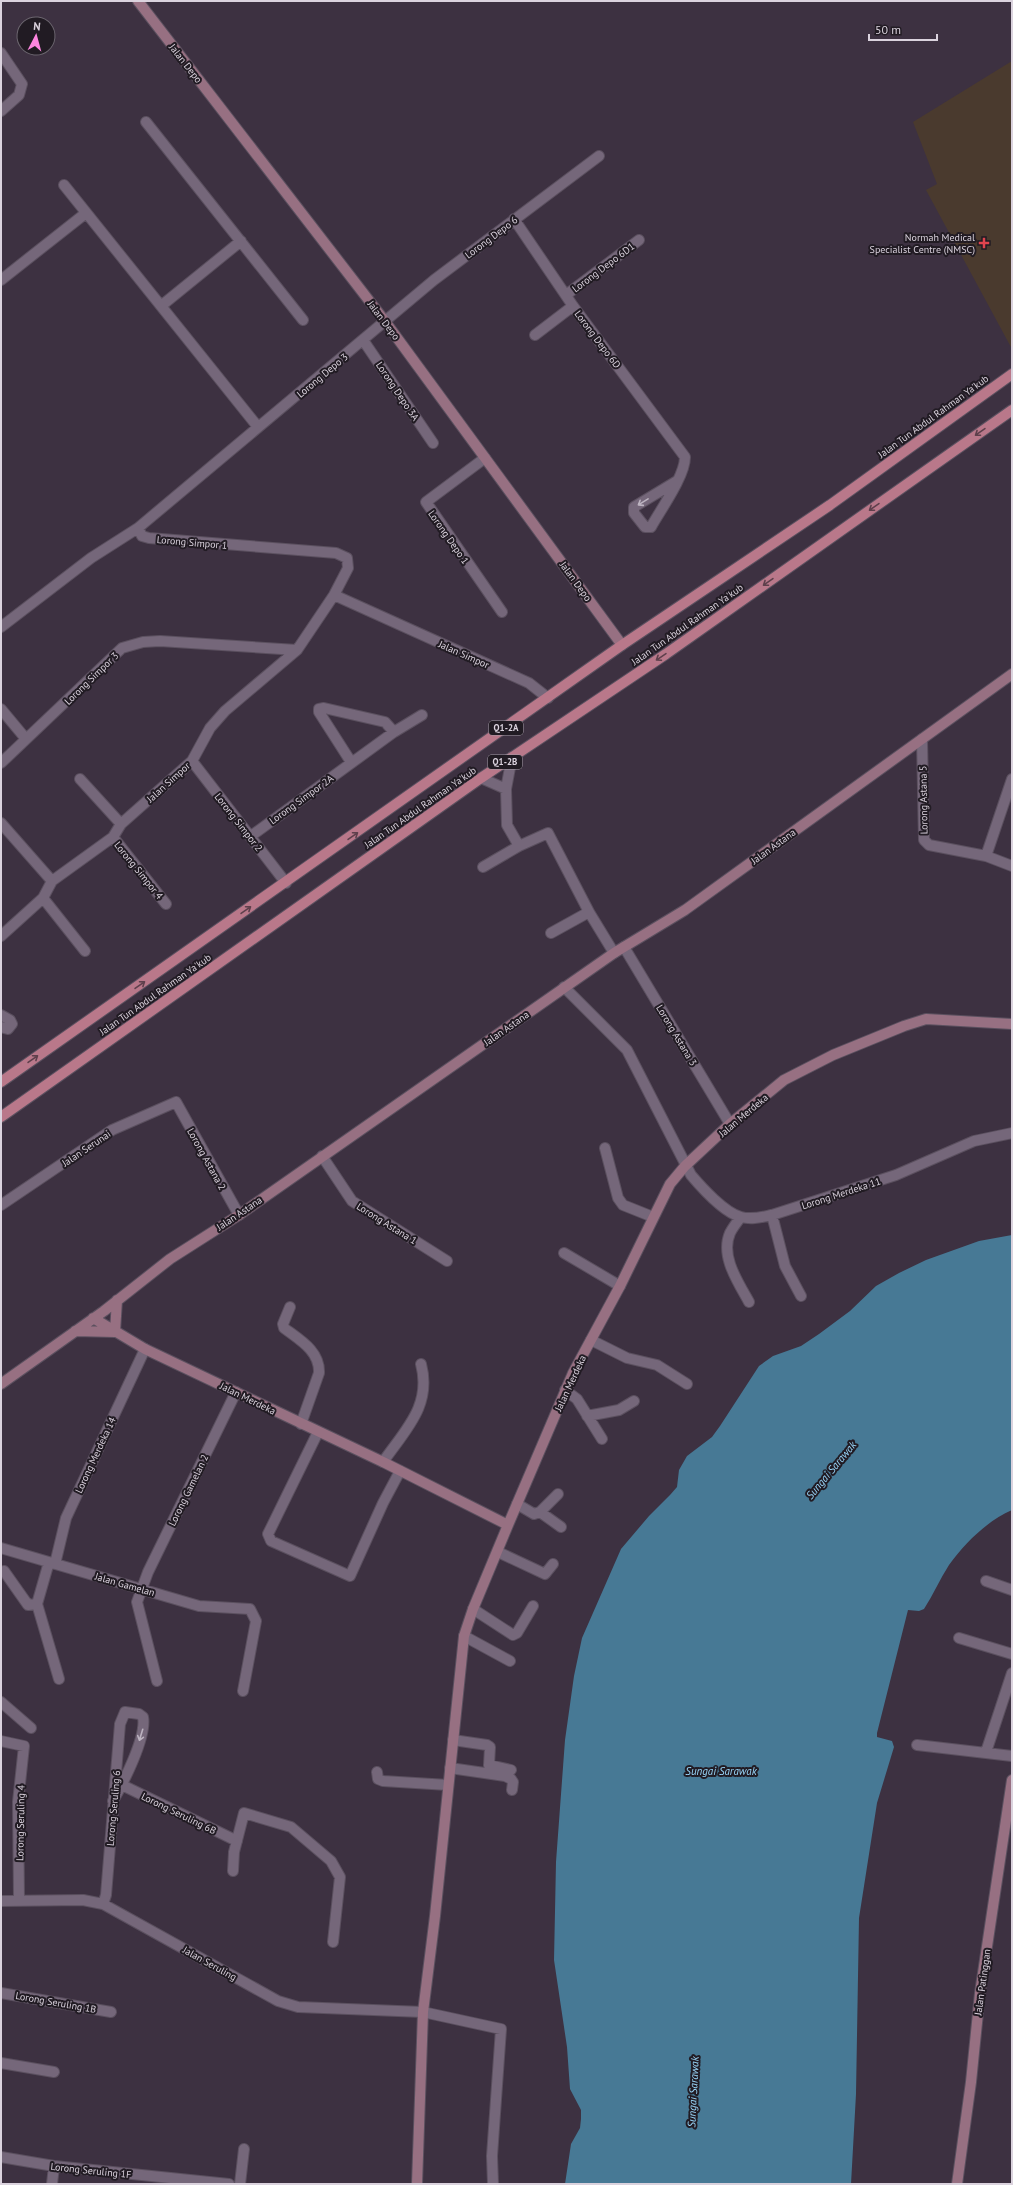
<svg xmlns="http://www.w3.org/2000/svg" width="1013" height="2185" font-family="'PT Sans',sans-serif">
  <rect width="100%" height="100%" fill="#3d3141"/>
  <path fill="#4a3a2e" d="M1012,61v288l-86,-159 11,-6 -24,-62z"/>
  <path fill="#477995" d="M1012,1235v275c-25,11 -47,33 -63,55 -9,14 -16,30 -25,44l-5,2 -11,-1 -31,123v4l15,4 2,6 -17,56 -18,115 -3,176 -5,90h-286l6,-40 9,-16 1,-9v-9l-11,-21 -3,-42 -13,-87 2,-98 9,-122 9,-64 8,-38 39,-89 28,-33 21,-21 7,-8 2,-17 8,-14 25,-19 8,-11 39,-60 14,-10 28,-10 18,-12 31,-23 26,-25 23,-13 27,-13 53,-19z"/>
  <g fill="none" stroke-linecap="round" stroke-linejoin="round">
    <g stroke="#5b505f" stroke-width="12">
      <path id="street" d="M1,53l21,31 -3,11 -18,16
        M146,122l157,198
        M64,185l194,242
        M514,219l59,87 112,151c0,19 -24,52 -34,70h-6l-11,-14v-6l43,-26
        M1,280l85,-67
        M566,295l73,-55
        M161,306l80,-65
        M535,335l38,-29
        M363,340l70,103
        M485,458l-59,44 76,110
        M334,595l195,88 19,15
        M1,627l90,-69 47,-30 296,-248 165,-124
        M1,709l25,30
        M922,739l2,101 5,5 57,11 26,10
        M512,757l-6,32 1,36 12,21 29,-13 41,79 25,41
        M192,761l94,122
        M351,762l-32,-50v-3l5,-1 61,14 9,10
        M1,763l121,-115 21,-6 17,-1 137,9
        M481,778l25,11
        M80,779l41,45
        M1,823l51,58
        M251,836l143,-104 28,-17
        M113,837l53,67
        M986,856l26,-77
        M483,867l36,-21
        M43,898l42,53
        M551,933l38,-21
        M1,936l42,-38 9,-17 61,-44 8,-13 71,-63 18,-33 15,-17 72,-61 37,-55 14,-27 -1,-10 -11,-5 -187,-15 -7,-2 -4,-8
        M624,947l106,177
        M564,987l63,63 64,125c11,13 34,38 50,42 11,3 21,0 31,-2l124,-40 78,-34 38,-8
        M1,1015l9,5 2,4 -4,5 -7,-2
        M605,1148l13,50 5,7 30,12
        M322,1156l30,45 95,60
        M1,1205l111,-75 64,-28 63,113
        M772,1215l13,51 16,30
        M741,1217c-4,5 -8,10 -11,16 -10,23 8,49 19,69
        M564,1253l56,33
        M290,1307l-7,17 1,4c16,12 36,23 35,45l-18,51
        M591,1340l36,18 30,7 30,19
        M565,1390l12,9 25,40
        M587,1416l32,-6 15,-9
        M318,1432l-50,102 3,7 79,35 33,-73 17,-32
        M383,1462c22,-32 49,-56 38,-98
        M517,1504l17,10 6,-2 18,-18
        M540,1512l21,15
        M1,1548l198,58 51,3 6,12 -13,70
        M498,1552l47,22 8,-10
        M49,1562l-12,42 22,75
        M55,1564l11,-46 79,-169
        M4,1571l24,34 9,-1
        M986,1581l26,9
        M473,1609l40,26 4,-2 16,-27
        M464,1636l46,25
        M959,1638l53,16
        M157,1681l-20,-79 11,-30 88,-180
        M1,1702l30,26
        M453,1740l34,5 3,2 -1,18 22,5
        M1,1741l23,5 -6,56 1,98
        M917,1745l95,11
        M986,1752l26,-79
        M450,1768l55,8 6,3 2,3 -1,8
        M377,1772l1,7 5,2 65,4
        M122,1785l115,56
        M233,1871l1,-19 10,-39 47,14 40,34 9,16 -7,65
        M1,1901l82,-1 20,4 175,97 20,6 125,5 78,17 -9,127 1,28
        M103,1904l3,-9 14,-171 5,-12 14,2 4,3c4,20 -20,66 -30,84
        M1,1993l110,19
        M1,2063l53,9
        M1,2157l53,9 175,18
        M52,2184l2,-18
        M240,2184l4,-35"/>
    </g>
    <g stroke="#5b505f" stroke-width="12">
      <path id="secondary" d="M138,1l246,319 238,325
        M93,1318l52,31 238,113 125,63 65,-152 47,-87 50,-102 15,-18 45,-42 54,-44 49,-25 71,-29 22,-7 86,5
        M75,1331l40,1 2,-32
        M1,1384l103,-73 66,-52 69,-44 375,-262 71,-43 327,-236
        M417,2184l6,-172 12,-96 29,-280 9,-27 35,-84
        M957,2184l14,-102 9,-89 32,-213"/>
    </g>
    <g stroke="#5b505f" stroke-width="12">
      <path id="primary" d="M1,1082l621,-437 208,-140 182,-131
        M1,1117l480,-339 185,-124 346,-244"/>
    </g>
    <use href="#street" stroke="#75677a" stroke-width="10"/>
    <use href="#secondary" stroke="#977082" stroke-width="10"/>
    <use href="#primary" stroke="#b9788a" stroke-width="10"/>
  </g>
  <defs><path id="oneway-shaft" d="M-6 0H5M1.5-3L5.5 0L1.5 3" fill="none" stroke-width="1.6" stroke-linecap="round" stroke-linejoin="round"/></defs>
  <g stroke="#5e404c">
    <use href="#oneway-shaft" transform="translate(980 432) rotate(145)"/>
    <use href="#oneway-shaft" transform="translate(874 507) rotate(145)"/>
    <use href="#oneway-shaft" transform="translate(768 582) rotate(145)"/>
    <use href="#oneway-shaft" transform="translate(661 657) rotate(146)"/>
    <use href="#oneway-shaft" transform="translate(353 836) rotate(-35)"/>
    <use href="#oneway-shaft" transform="translate(246 910) rotate(-35)"/>
    <use href="#oneway-shaft" transform="translate(140 985) rotate(-35)"/>
    <use href="#oneway-shaft" transform="translate(33 1059) rotate(-35)"/>
  </g>
  <g stroke="#bcb3c0">
    <use href="#oneway-shaft" transform="translate(643 502) rotate(148)"/>
    <use href="#oneway-shaft" transform="translate(141 1735) rotate(107)"/>
  </g>
  <path fill="#e0444e" stroke="#211b23" stroke-width="1.5" d="M982 237h4v4h4v4h-4v4h-4v-4h-4v-4h4z"/>
  <g text-anchor="middle" stroke-width="4" stroke-linejoin="round" paint-order="stroke">
    <g fill="#211b23" stroke="#a39ca6" stroke-width="1">
      <rect x="489" y="721" width="34" height="14" rx="3"/>
      <rect x="488" y="755" width="34" height="14" rx="3"/>
    </g>
    <g font-size="9" font-weight="bold" fill="#dbd3de">
      <text x="506" y="731">Q1-2A</text>
      <text x="505" y="765">Q1-2B</text>
    </g>
    <g font-size="10" fill="#dbd3de" stroke="#211b23">
      <text transform="translate(186 63) rotate(52)" y="4">Jalan Depo</text>
      <text transform="translate(491 237) rotate(-37)" y="4">Lorong Depo 6</text>
      <text transform="translate(603 267) rotate(-37)" y="4">Lorong Depo 6D1</text>
      <text transform="translate(384 320) rotate(53)" y="4">Jalan Depo</text>
      <text transform="translate(598 339) rotate(53)" y="4">Lorong Depo 6D</text>
      <text transform="translate(322 375) rotate(-40)" y="4">Lorong Depo 3</text>
      <text transform="translate(398 391) rotate(56)" y="4">Lorong Depo 3A</text>
      <text transform="translate(933 416) rotate(-36)" y="4">Jalan Tun Abdul Rahman Ya'kub</text>
      <text transform="translate(449 537) rotate(55)" y="4">Lorong Depo 1</text>
      <text transform="translate(192 542) rotate(5)" y="4">Lorong Simpor 1</text>
      <text transform="translate(576 581) rotate(54)" y="4">Jalan Depo</text>
      <text transform="translate(687 624) rotate(-35)" y="4">Jalan Tun Abdul Rahman Ya'kub</text>
      <text transform="translate(464 654) rotate(24)" y="4">Jalan Simpor</text>
      <text transform="translate(91 678) rotate(-44)" y="4">Lorong Simpor 3</text>
      <text transform="translate(168 782) rotate(-42)" y="4">Jalan Simpor</text>
      <text transform="translate(301 799) rotate(-36)" y="4">Lorong Simpor 2A</text>
      <text transform="translate(923 800) rotate(-91)" y="4">Lorong Astana 5</text>
      <text transform="translate(420 807) rotate(-35)" y="4">Jalan Tun Abdul Rahman Ya'kub</text>
      <text transform="translate(239 822) rotate(52)" y="4">Lorong Simpor 2</text>
      <text transform="translate(773 846) rotate(-36)" y="4">Jalan Astana</text>
      <text transform="translate(139 870) rotate(51)" y="4">Lorong Simpor 4</text>
      <text transform="translate(155 994) rotate(-35)" y="4">Jalan Tun Abdul Rahman Ya'kub</text>
      <text transform="translate(506 1028) rotate(-35)" y="4">Jalan Astana</text>
      <text transform="translate(677 1035) rotate(59)" y="4">Lorong Astana 3</text>
      <text transform="translate(743 1115) rotate(-40)" y="4">Jalan Merdeka</text>
      <text transform="translate(86 1148) rotate(-34)" y="4">Jalan Serunai</text>
      <text transform="translate(207 1159) rotate(61)" y="4">Lorong Astana 2</text>
      <text transform="translate(841 1193) rotate(-18)" y="4">Lorong Merdeka 11</text>
      <text transform="translate(239 1213) rotate(-34)" y="4">Jalan Astana</text>
      <text transform="translate(387 1223) rotate(32)" y="4">Lorong Astana 1</text>
      <text transform="translate(570 1383) rotate(-65)" y="4">Jalan Merdeka</text>
      <text transform="translate(248 1398) rotate(26)" y="4">Jalan Merdeka</text>
      <text transform="translate(95 1455) rotate(-65)" y="4">Lorong Merdeka 14</text>
      <text transform="translate(188 1490) rotate(-64)" y="4">Lorong Gamelan 2</text>
      <text transform="translate(125 1584) rotate(16)" y="4">Jalan Gamelan</text>
      <text transform="translate(113 1808) rotate(-85)" y="4">Lorong Seruling 6</text>
      <text transform="translate(179 1813) rotate(26)" y="4">Lorong Seruling 6B</text>
      <text transform="translate(20 1823) rotate(-89)" y="4">Lorong Seruling 4</text>
      <text transform="translate(210 1963) rotate(29)" y="4">Jalan Seruling</text>
      <text transform="translate(982 1982) rotate(-82)" y="4">Jalan Patinggan</text>
      <text transform="translate(56 2002) rotate(10)" y="4">Lorong Seruling 1B</text>
      <text transform="translate(91 2170) rotate(6)" y="4">Lorong Seruling 1F</text>
    </g>
    <g font-size="10" fill="#dbd3de" stroke="#211b23" text-anchor="end">
      <text x="975" y="241">Normah Medical<tspan x="975" dy="12">Specialist Centre (NMSC)</tspan></text>
    </g>
    <g font-size="11" font-style="italic" fill="#98d5f8" stroke="#211b23">
      <text transform="translate(831 1470) rotate(-50)" y="4">Sungai Sarawak</text>
      <text x="721" y="1775">Sungai Sarawak</text>
      <text transform="translate(693 2092) rotate(-87)" y="4">Sungai Sarawak</text>
    </g>
  </g>
  <rect width="1013" height="2185" fill="none" stroke="#dbd3de" stroke-width="4"/>
  <g transform="translate(36 36) rotate(6)"><circle r="19" fill="#211b23" stroke="#6b656e"/>
  <path d="M0-3L7 15L0 10L-7 15Z" fill="#fe85e0"/>
  <text y="-6" font-size="11" font-weight="bold" text-anchor="middle" fill="#dbd3de">N</text>
  </g>
  <path d="M869 34v6h68v-6" fill="none" stroke="#dbd3de" stroke-width="2"/>
  <text x="875" y="34" font-size="12" fill="#dbd3de" stroke="#211b23" stroke-width="3" paint-order="stroke">50 m</text>
</svg>
